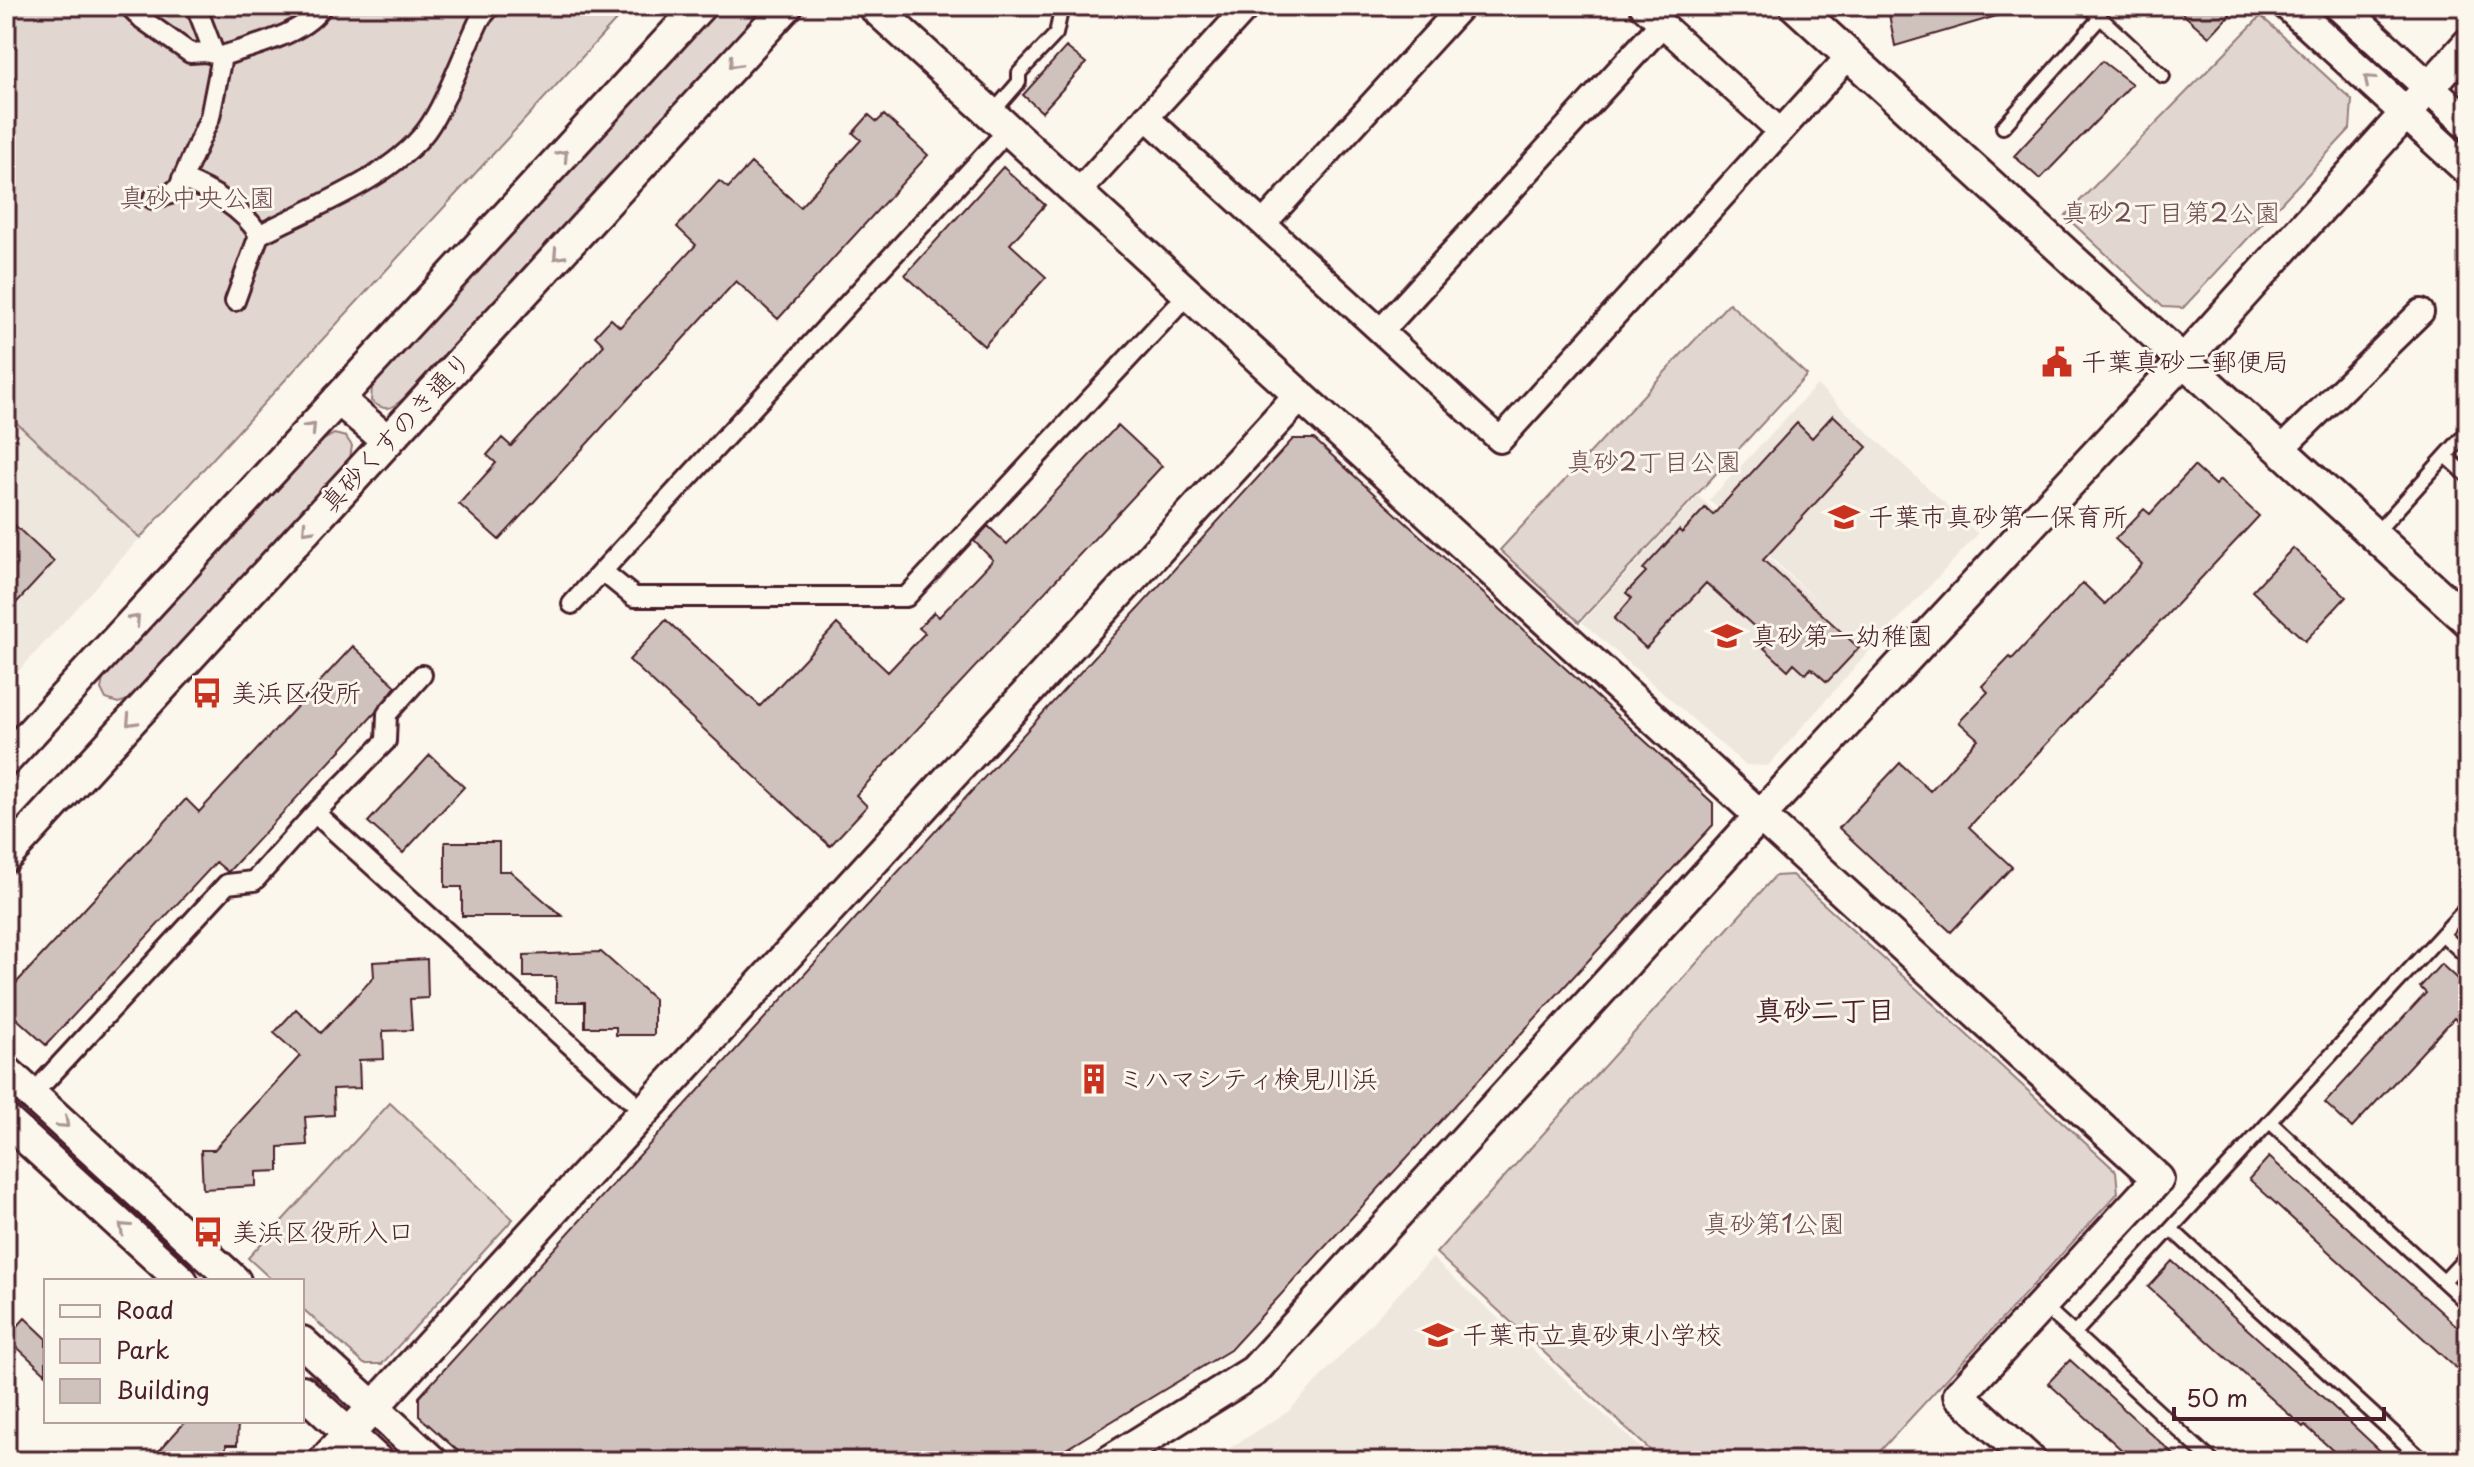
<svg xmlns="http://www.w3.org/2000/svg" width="2474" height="1467" font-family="'Playpen Sans','Klee One',sans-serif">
  <rect width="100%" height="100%" fill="#fbf7ec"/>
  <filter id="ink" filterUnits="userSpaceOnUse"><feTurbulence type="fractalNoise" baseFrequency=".0125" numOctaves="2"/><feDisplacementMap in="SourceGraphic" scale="16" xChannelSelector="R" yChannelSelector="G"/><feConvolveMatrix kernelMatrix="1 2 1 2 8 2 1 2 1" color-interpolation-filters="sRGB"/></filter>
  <g filter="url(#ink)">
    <path fill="#eee7de" d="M1817,385l161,149 -107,115 -103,117 -23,-1 -163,-143 116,-126 126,111 -115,-107z
      M6,413l134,125 -134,147z
      M1432,1258l223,203h-446l80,-50z"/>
    <path fill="#e2d7d0" stroke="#967b7e" stroke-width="2" d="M6,6h623l-489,532 -134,-125z
      M719,6h36l5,5 -356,387c-13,12 -19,14 -33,3l1,-14 8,-11z
      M2261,16l91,84 -2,29 -167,179 -20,-1 -98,-91z
      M1729,303l78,72 -228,247 -79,-72z
      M334,434l12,3 6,9 -2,12 -222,242 -10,3 -12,-4 -5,-10 2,-11 220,-238z
      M1792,875l324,296 2,22 -247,268h-209l-226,-208 339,-377z
      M390,1103l123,116 -131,145h-18l-62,-56v-27h-29l-25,-23z"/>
    <path fill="#cfc2bc" stroke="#4a1f2b" stroke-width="2" d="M1916,6h93l1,6 -115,34 -6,-32z
      M2174,6h64l-29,31z
      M1066,47l20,16 -44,49 -19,-17z
      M2102,61l30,23 -92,95 -26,-23z
      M869,115l8,7 7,-7 44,40 -150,164 -42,-38 -237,259 -40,-36 37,-41 -9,-8 15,-17 9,8 93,-101 -9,-9 16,-17 9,8 76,-82 -19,-18 42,-46 9,7 23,-25 49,44 61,-67 -8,-7z
      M1003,167l42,38 -35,39 36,33 -62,69 -79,-71z
      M1833,415l34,32 -104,113 96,88 -32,34 -16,-14 -5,6 -12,-11 -6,7 -24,-22 7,-6 -65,-59 -60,65 -32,-29 18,-21 -6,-5 20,-21 -3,-3 36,-39 3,3 23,-25 8,7 84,-92 15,15z
      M1118,425l44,41 -306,329 11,11 -37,40 -201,-186 37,-40 94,86 77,-82 51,48 37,-39 -6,-5 15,-16 5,5 54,-57 -19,-19 14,-15 19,18z
      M1293,439h21l399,364v22l-483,525 -184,111h-577l-50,-45v-19z
      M2194,466l21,19 5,-5 39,36 -290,311 43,40 -61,65 -112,-104 61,-65 30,28 48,-52 -19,-17 29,-30 -6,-6 28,-29 2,2 71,-76 22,21 37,-40 -27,-25 29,-30 6,5z
      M6,517l48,45 -48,52z
      M2293,548l53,49 -41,44 -53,-50z
      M353,646l43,40 -21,27 -147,159 -12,-10 -170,183 -40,-36v-15l180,-195 13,13z
      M430,755l34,32 -61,66 -35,-31z
      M445,842h54v29h11l52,45h-100v-29h-17z
      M601,952l53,47v36h-38v-8h-31v-25h-29v-25h-32v-22z
      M427,959l1,39 -18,1 2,31 -29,1 1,28 -25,1 1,28 -27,1 1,26 -29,2 2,28 -28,2v24l-23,1v14l-53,3 -2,-39h13l86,-94 -26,-23 22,-24 25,24 53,-56 -1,-15z
      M2441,964l27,25v42l-14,-13 -102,110 -27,-25 101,-110 -6,-6z
      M2269,1157l199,179v43l-219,-200z
      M2172,1261l155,140 64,60h-47l-39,-36 -2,2 -155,-140z
      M25,1318l21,20v36l-39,-36z
      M2070,1360l111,101h-47l-86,-78z
      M186,1421h52l-1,24h-11v16h-76z"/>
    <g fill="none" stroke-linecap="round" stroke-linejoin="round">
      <g stroke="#4a1f2b" stroke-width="18">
        <path id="service" d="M2088,6l75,70
          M992,113l27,-31v-9l37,-39 6,-28
          M2003,127l97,-109
          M2446,456l22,20
          M2374,535l94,-104
          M2442,934l26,24
          M2270,1122l198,182
          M2171,1229l253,232
          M2444,1281l24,-26
          M2042,1304l170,157
          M2074,1334l394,-428"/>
      </g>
      <g stroke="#4a1f2b" stroke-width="24">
        <path id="pedestrian" d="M129,6l13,13 48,34 15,-1 17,4
          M196,6l18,47
          M182,179c28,11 62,30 77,56
          M153,199l17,-5 9,-7 31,-70 12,-61c30,-10 84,-22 100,-50
          M235,301l24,-66c53,-28 131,-56 167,-104 20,-27 38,-80 54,-112l11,-13
          M602,571l32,26h272l270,-290
          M572,604l424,-461
          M315,813l314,285
          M45,1081l182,-197 27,-3 61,-68 71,-72 1,-27 35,-39"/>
      </g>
      <g stroke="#4a1f2b" stroke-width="30">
        <path id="minor" d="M1642,6l138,125
          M1146,117l354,323 349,-384
          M1078,192l170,-186
          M1263,224l199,-218
          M1381,331l281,-307
          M2280,450l141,-138"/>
      </g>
      <g stroke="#4a1f2b" stroke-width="36">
        <path id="tertiary" d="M873,6l1285,1173 -199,216 72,66
          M1795,6l673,615
          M2289,6l179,164
          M2340,6l128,117
          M338,399l50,42
          M6,760l694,-754
          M6,857l781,-851
          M6,1071l229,210
          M6,1120l176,161
          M302,1342l130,119
          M302,1391l76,70
          M324,1461l976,-1066
          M1110,1461l144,-90 506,-555 423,-455 285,-317"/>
      </g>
      <use href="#service" stroke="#fbf7ec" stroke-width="12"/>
      <use href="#pedestrian" stroke="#fbf7ec" stroke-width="18"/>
      <use href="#minor" stroke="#fbf7ec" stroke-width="24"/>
      <use href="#tertiary" stroke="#fbf7ec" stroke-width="30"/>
    </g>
    <defs><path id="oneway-chevron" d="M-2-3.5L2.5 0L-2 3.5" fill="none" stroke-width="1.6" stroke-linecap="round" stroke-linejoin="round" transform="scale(2)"/></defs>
    <g stroke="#ab9695">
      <use href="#oneway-chevron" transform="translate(734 63) rotate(133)"/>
      <use href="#oneway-chevron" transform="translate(2369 80) rotate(-138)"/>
      <use href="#oneway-chevron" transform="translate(563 155) rotate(-47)"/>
      <use href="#oneway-chevron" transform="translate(558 255) rotate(133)"/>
      <use href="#oneway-chevron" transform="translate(311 428) rotate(-47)"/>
      <use href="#oneway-chevron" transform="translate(307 529) rotate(133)"/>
      <use href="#oneway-chevron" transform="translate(135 620) rotate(-47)"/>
      <use href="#oneway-chevron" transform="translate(131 721) rotate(133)"/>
      <use href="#oneway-chevron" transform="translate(64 1123) rotate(42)"/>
      <use href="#oneway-chevron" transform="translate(124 1228) rotate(-138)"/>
    </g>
  </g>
  <defs>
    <g id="civic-bare" transform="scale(2.4)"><path d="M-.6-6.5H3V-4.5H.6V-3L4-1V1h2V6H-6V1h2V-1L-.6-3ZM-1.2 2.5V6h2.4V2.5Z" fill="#c8321e" stroke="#fbf7ec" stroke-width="2.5" paint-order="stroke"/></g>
    <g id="school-bare" transform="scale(2.4)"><path d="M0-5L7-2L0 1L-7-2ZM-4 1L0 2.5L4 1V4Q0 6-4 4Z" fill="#c8321e" stroke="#fbf7ec" stroke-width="2.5" paint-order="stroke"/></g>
    <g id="bus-bare" transform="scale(2.4)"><path d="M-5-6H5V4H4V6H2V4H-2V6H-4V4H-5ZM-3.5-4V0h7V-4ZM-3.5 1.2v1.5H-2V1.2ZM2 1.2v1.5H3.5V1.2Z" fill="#c8321e" stroke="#fbf7ec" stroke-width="2.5" paint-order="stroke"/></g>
    <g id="building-bare" transform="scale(2.4)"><path d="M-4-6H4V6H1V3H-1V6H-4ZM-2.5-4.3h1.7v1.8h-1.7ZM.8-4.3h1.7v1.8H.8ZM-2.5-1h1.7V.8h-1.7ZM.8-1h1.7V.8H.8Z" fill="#c8321e" stroke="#fbf7ec" stroke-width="2.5" paint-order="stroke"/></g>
  </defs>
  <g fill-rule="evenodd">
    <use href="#civic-bare" x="2057" y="362"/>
    <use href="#school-bare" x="1844" y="517"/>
    <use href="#school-bare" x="1727" y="636"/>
    <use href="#bus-bare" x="207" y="693"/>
    <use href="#building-bare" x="1094" y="1079"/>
    <use href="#bus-bare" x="208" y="1232"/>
    <use href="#school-bare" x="1438" y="1335"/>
  </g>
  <g text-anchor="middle" stroke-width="6" stroke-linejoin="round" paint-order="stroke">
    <g font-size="26" fill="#704d54" stroke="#fbf7ec">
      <text x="197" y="207">真砂中央公園</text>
      <text x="2171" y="222">真砂2丁目第2公園</text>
      <text x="1654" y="471">真砂2丁目公園</text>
      <text x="1774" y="1233">真砂第1公園</text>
    </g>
    <g font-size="26" fill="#4a1f2b" stroke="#fbf7ec" text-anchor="start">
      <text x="2081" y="371">千葉真砂二郵便局</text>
      <text x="1868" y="526">千葉市真砂第一保育所</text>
      <text x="1751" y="645">真砂第一幼稚園</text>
      <text x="231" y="702">美浜区役所</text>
      <text x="1118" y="1088">ミハマシティ検見川浜</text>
      <text x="232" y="1241">美浜区役所入口</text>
      <text x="1462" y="1344">千葉市立真砂東小学校</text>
    </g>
    <g font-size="26" fill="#4a1f2b" stroke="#fbf7ec">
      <text transform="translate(396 432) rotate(-47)" y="9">真砂くすのき通り</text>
    </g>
    <g font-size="28" font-weight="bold" fill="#4a1f2b" stroke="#fbf7ec">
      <text x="1825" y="1020">真砂二丁目</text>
    </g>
  </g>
  <rect width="2474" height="1467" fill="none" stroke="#fbf7ec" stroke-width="32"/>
  <rect x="16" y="16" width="2442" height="1435" fill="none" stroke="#4a1f2b" stroke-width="3" filter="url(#ink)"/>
  <rect x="44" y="1279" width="260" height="144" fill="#fbf7ec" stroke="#b4a19f" stroke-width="2"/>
  <rect x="60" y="1305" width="40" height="12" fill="#fbf7ec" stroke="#b4a19f" stroke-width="2"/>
  <text x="116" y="1319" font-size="24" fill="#4a1f2b">Road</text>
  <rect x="60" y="1339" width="40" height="24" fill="#e2d7d0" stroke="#b4a19f" stroke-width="2"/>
  <text x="116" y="1359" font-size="24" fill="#4a1f2b">Park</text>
  <rect x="60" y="1379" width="40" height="24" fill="#cfc2bc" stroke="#b4a19f" stroke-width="2"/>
  <text x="116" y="1399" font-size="24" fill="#4a1f2b">Building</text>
  <path d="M2174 1407v12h210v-12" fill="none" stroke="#4a1f2b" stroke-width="4"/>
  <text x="2186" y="1407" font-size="24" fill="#4a1f2b" stroke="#fbf7ec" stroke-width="6" paint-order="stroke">50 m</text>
</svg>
